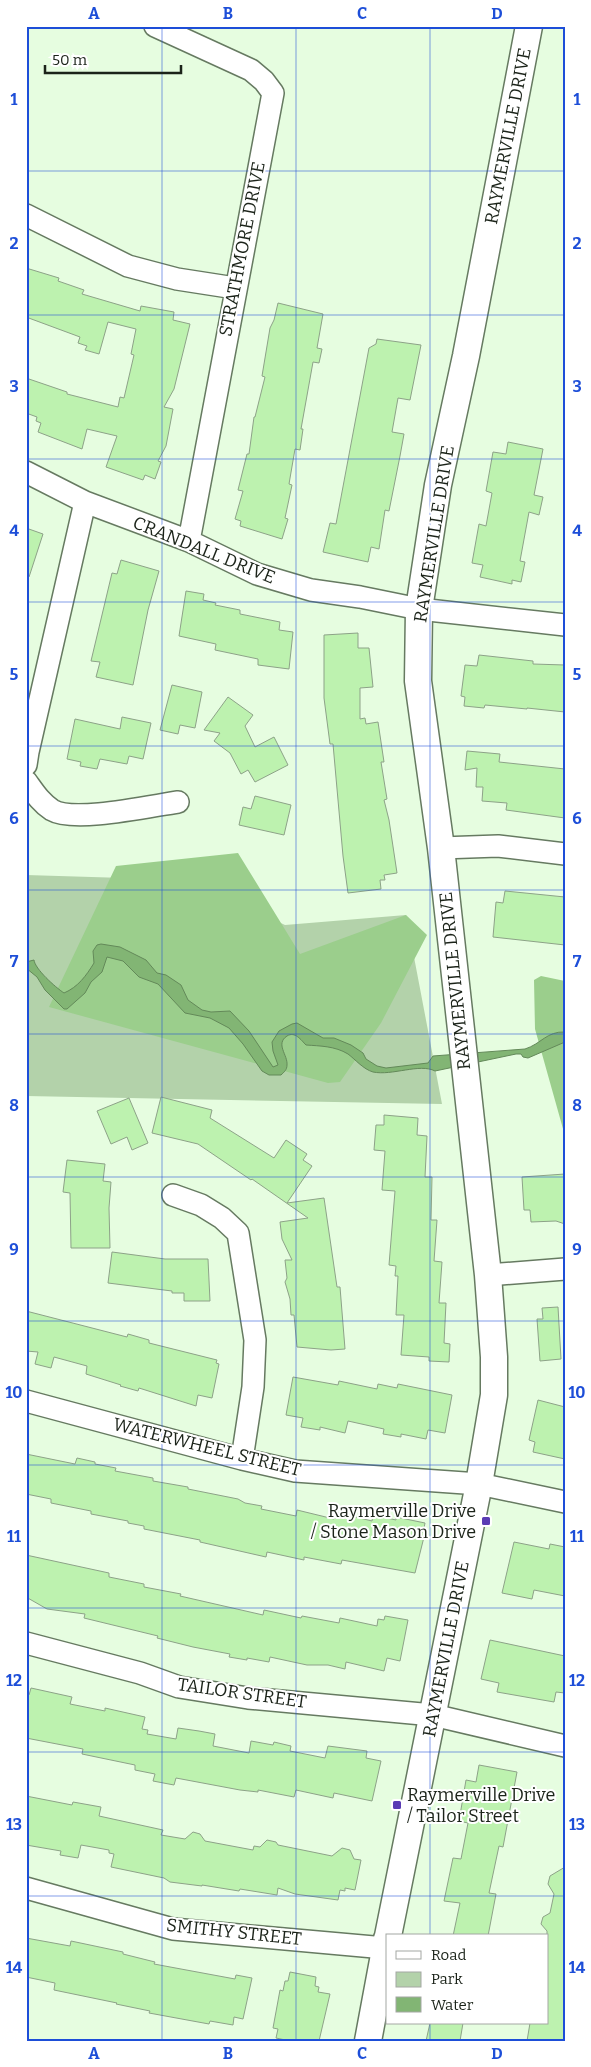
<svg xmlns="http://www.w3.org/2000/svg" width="591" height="2067" font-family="Bitter,serif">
  <rect width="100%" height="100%" fill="#e6fde0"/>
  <path fill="#b3d2aa" d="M26,875l164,5 95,45 121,-10 36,189 -416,-8z"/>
  <path fill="#9bce8c" d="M238,853l62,101 106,-39 21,20 -46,88 -41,59 -12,1 -279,-76 67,-141z
    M541,976l24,5v155l-30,-107 -1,-49z"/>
  <path fill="#82b574" stroke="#638959" d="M101,944l19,3 26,13 11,13 9,2 15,10 7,15 14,10 9,2 19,-1 19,20 24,36 5,-2 -5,-14 -1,-9 7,-11 13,-7 5,-1 26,15h11l17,7 12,8 3,6 11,7 9,2 42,-5 5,-7 92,-7c16,-5 22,-18 40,-17v10l-37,16 -5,-1 -2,-3h-5l-81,17c-15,-8 -43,5 -62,1 -10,-3 -17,-12 -25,-18 -13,-8 -28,-8 -42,-9 -5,-5 -11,-14 -19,-9 -12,8 1,19 0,29 0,5 -3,7 -6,10h-12l-7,-4 -19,-27 -14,-16 -19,-10 -25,-5 -27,-29 -19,-7 -16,-16 -16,-4 -5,15 -11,10 -6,11 -18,16h-3l-19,-19 -8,-13 -11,-9v-6l8,-2c1,9 21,27 30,33 14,-6 22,-17 30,-30l-1,-12 4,-6z"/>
  <path fill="#bdf2af" stroke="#8da288" d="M26,268l33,10 -1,3 26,9 -2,4 58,17 1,-5 33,6 -1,8 17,4 -16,65 -10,18 9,2 -7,37 -8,15 3,1 -6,17 -10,-4 -2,5 -37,-13 11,-31 -30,-7 -5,20 -44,-17 3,-9 -5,-2 1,-4 -11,-4v-35l41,14v2l51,13 2,-10 4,1 10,-43 -3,-1 5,-25 -28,-7 -9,32 -14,-4 2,-4 -9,-3 2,-6 -54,-20z
    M278,303l45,11 -6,34 5,1 -3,14 -6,-1 -12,67h2l-3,21 -5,-1 -6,35 3,1 -7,33 3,1 -6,20 -42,-13 1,-5 -6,-2 8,-28 -5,-1 9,-36h2l5,-37h1l10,-40 -3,-1 8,-48 4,-8z
    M377,339l44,6 -11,55 -12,-2 -6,34 12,2 -4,22 -11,55 -4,-1 -6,39 -8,-2 -3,15 -45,-10 7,-29 6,1 33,-176 7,-4z
    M508,442l35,7 -9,46 9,2 -4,18 -10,-3 -9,49 5,1 -4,20 -9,-2v4l-32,-7 3,-12 -11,-2 7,-39 7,2 6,-33 -6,-2 7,-39 13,2z
    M26,528l17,6 -14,43 -3,-1z
    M121,560l38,11 -11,39 -15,75 -37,-8 4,-15 -9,-1 21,-88 5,1z
    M186,591l18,3 -1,6 13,3 -1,2 25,5v4l40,8 -1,8 14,2 -4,37 -31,-4v-6l-43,-9 1,-6 -37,-8z
    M358,633v15h11l4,39 -13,1v31l5,-1 1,6 12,-2 6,40h-3l6,37 -3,1 5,20 8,53 -13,2 1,5h-5l1,9 -33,4 -5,-37 -10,-112h-3l-6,-46v-63z
    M479,655l54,6v3l32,1v47l-38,-4v1l-42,-4 -1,3 -20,-2 1,-9 -4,-1 4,-31 12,1z
    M172,685l30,7 -7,36 -15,-3 -2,9 -18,-4z
    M228,697l25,18 -8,11 10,21 19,-10 14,28 -33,17 -7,-12 -7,4 -11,-21 -16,-12 6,-8 -16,-3z
    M122,717l29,6 -8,36 -14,-3 -2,8 -27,-5 -3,10 -17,-3 1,-4 -14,-3 8,-40 45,10z
    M467,751l33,3 -1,8 66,7v49l-59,-8 1,-7 -25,-2 1,-14h-7l1,-19 -12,2z
    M255,796l36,9 -7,30 -45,-10 4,-18 8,2z
    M505,891l60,6v48l-72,-8 3,-35 7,1z
    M161,1097l51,13 -2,8 64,40 12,-18 21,14 -4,6 9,6 -25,37 37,-5 13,89h3l5,62 -14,1 -34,-3 -3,-32h-3l-1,-16 -5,-17 2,-4 -2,-18h7l-10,-21 -2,-17 28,-4 -56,-39 -1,1 -53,-36 -46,-11z
    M129,1098l19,45 -16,7 -5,-13 -16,7 -14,-33z
    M384,1115l34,3 -1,17 10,1 -2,41h7l-1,43h6l-3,41 8,1 -3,41h7l-2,40 6,1 -1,18 -20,-1v-4l-28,-2 3,-40h-8l2,-39h-3l1,-10 -7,-1 6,-74 -13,-1 3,-39 -11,-1 2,-25h8z
    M67,1160l38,4 -2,17 8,1 -2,26 1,40h-39l-1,-55 -7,-1z
    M565,1174v50l-9,-3 -25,1 -1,-12h-6l-2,-33z
    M112,1252l53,7h43l2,42h-26v-8h-12v-2l-64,-8z
    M558,1307l3,52 -21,2 -3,-42h6l-1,-11z
    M26,1311l101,26 1,-3 21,6v3l68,17 -1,3 3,1 -7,34 -14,-3 -2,11 -57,-18 -1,3 -18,-5 1,-1 -35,-11 1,-8 -33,-9 -3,11 -16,-4 3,-12 -12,-1z
    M293,1377l45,8 1,-4 38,8 1,-5 19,4 1,-4 54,11 -7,38 -17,-3 -2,9 -25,-5v3l-18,-3 1,-5 -36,-8 -3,12 -25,-6v3l-19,-3 2,-9 -17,-3z
    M538,1400l27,7v52l-32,-7 2,-10 -6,-2z
    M26,1454l49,10 2,-6 18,4v2l21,4 -1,3 38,7v3l35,6v2l50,10 7,4 17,3 -1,3 35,7 1,-6 37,9 1,-7 37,9 1,-6 23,5v-3l29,6 -2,10h2l-10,40 -73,-13 -1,4 -37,-7v3l-37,-8 -1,5 -66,-15v-2l-56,-11v-3l-16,-3v-2l-37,-7v-3l-40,-8v-4l-25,-5z
    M514,1542l35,7 1,-5 15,3v49l-31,-6 -2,9 -30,-6z
    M26,1555l83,18v4l35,7v3l37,7 -1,2 83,19 1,-5 37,8 1,-2 37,7 1,-5 37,8 1,-7 6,1 1,-4 23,4 -8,41 -13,-3 -3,13 -38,-9 -1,7 -17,-4h-21l-37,-8 -1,5 -22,-4v2l-18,-3 1,-3 -37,-7 -36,-9 1,-2 -74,-18 1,-4 -38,-5 -21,-12z
    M490,1640l75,16v37l-9,-1 -2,10 -57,-10 2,-9 -18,-4z
    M31,1688l41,9 -2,7 35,7v-3l40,9 -3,12 6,1 -1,4 29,5 2,-11 21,3 16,3 -2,12 36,7 2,-12 22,4 1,-3 17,4 -1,5 35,7 3,-12 39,5 -1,7 15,3 -9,40 -38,-8 -1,5 -37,-8 -2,7 -36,-7v2l-18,-2 -64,-12 -2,7 -21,-4 2,-7 -20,-4v-5l-53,-11 1,-5 -57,-11v-44l3,1z
    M479,1765l38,7 -14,75 -4,-1 -10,47 7,1 -8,42h-35l7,-33 -16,-2 9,-43 8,1 7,-36 -9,-2 7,-41 10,2z
    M26,1796l46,9 1,-3 28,5 -2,9 64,14 -2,5 24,4 8,-7 7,2 5,7 48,9 1,-4 6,1 7,-7 9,2 2,3 54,11 10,-8 8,2 4,9 7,1 -6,30 -10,-2v3l-5,-1 -2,10 -43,-6 -17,-6 -1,7 -37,-6 -1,2 -37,-6v1l-32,-4 -6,-4 -53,-11 3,-13 -5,-1v-3l-28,-5 -3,13 -18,-3 1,-4 -35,-6z
    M565,1867v174h-38l3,-18h17v-92l-6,-7 2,-7 7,-4 4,-19 -6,-10 2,-8z
    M26,1938l44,8 1,-5 52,11v2l32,8 -1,2 81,15 1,-4 16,3 -9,41 -9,-2 -1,8 -23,-4 -1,3 -60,-11 1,-2 -34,-7 1,-1 -63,-13 1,-7 -29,-6z
    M290,1972l26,5 -1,9 4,1 -1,5 12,2 -11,47h-29l-14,-3 2,-9 -5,-1 7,-38 3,1 2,-10h3z
    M430,2023h33l-3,18h-34z"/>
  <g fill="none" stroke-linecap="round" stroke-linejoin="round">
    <g stroke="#667a61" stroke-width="24">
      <path id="minor" d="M155,26l96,44 13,11 9,12 -84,448
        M26,215l102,51 49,13 58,9
        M26,472l59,30 104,39 68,33 54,16 49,7 59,12 146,16
        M26,765l2,-13 57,-250
        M26,781c8,11 14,21 26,29 22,13 98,-4 126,-8
        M441,848l57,-2 67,8
        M173,1195l28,10 21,13 16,15 17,107 -2,47 -11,72
        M488,1275l77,-6
        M26,1401l216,58 53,12 184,13 86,18
        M26,1643l114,30 39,14 69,11 185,17 132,31
        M26,1888l147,41 212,19"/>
    </g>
    <g stroke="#667a61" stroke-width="29">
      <path id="tertiary" d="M388,1936l91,-452 15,-89v-38l-6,-82 -47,-427 -23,-167 1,-72 19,-124 28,-129 63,-330
        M368,2041l19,-102"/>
    </g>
    <use href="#minor" stroke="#fff" stroke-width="21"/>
    <use href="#tertiary" stroke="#fff" stroke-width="26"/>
  </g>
  <path fill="none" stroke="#1d4ed8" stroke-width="1" stroke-opacity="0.55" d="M162,26v2015M296,26v2015M430,26v1910M26,171h539M26,315h539M26,459h539M26,602h539M26,746h539M26,890h539M26,1034h539M26,1177h539M26,1321h539M26,1465h539M26,1608h539M26,1752h539M26,1896h539M430,2023v18"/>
  <g fill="#5a3cb4" stroke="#fff" stroke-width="2">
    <rect x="481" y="1516" width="10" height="10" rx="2.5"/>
    <rect x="392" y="1800" width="10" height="10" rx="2.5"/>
  </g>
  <g text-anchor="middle" stroke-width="4" stroke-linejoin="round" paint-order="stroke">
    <g font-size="18" fill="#1b2319" stroke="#fff">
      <text transform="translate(508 136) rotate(-79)" y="6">RAYMERVILLE DRIVE</text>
      <text transform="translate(242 249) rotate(-79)" y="6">STRATHMORE DRIVE</text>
      <text transform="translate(434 534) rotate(-81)" y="6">RAYMERVILLE DRIVE</text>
      <text transform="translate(204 550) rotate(22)" y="6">CRANDALL DRIVE</text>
      <text transform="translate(455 981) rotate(-96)" y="6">RAYMERVILLE DRIVE</text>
      <text transform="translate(207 1447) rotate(14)" y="6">WATERWHEEL STREET</text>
      <text transform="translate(446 1649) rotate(-79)" y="6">RAYMERVILLE DRIVE</text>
      <text transform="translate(242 1693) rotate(8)" y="6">TAILOR STREET</text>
      <text transform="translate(234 1932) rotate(6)" y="6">SMITHY STREET</text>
    </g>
    <g font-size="18" fill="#1b2319" stroke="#fff" text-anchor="end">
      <text x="476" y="1517">Raymerville Drive<tspan x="476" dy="21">/ Stone Mason Drive</tspan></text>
      <text x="407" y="1801" text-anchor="start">Raymerville Drive<tspan x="407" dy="21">/ Tailor Street</tspan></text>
    </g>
  </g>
  <rect width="591" height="2067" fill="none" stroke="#ffffff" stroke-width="55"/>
  <rect x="386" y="1934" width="162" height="90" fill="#ffffff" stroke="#a4a7a3"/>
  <rect x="396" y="1951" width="25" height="8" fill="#ffffff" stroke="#a4a7a3"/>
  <text x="431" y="1960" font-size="15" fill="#1b2319">Road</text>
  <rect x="396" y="1972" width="25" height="15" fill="#b3d2aa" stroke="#a4a7a3"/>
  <text x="431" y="1984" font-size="15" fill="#1b2319">Park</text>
  <rect x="396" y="1997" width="25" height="15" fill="#82b574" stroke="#a4a7a3"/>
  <text x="431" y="2010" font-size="15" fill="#1b2319">Water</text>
  <path d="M45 65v8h136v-8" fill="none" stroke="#1b2319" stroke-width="2.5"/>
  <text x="52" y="65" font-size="15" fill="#1b2319" stroke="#ffffff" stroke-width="4" paint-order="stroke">50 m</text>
  <rect x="28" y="28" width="536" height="2012" fill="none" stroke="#1d4ed8" stroke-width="2"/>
  <g font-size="16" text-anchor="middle" font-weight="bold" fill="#1d4ed8">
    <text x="94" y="19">A</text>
    <text x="228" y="19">B</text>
    <text x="362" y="19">C</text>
    <text x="497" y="19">D</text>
    <text x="14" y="105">1</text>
    <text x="577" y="105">1</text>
    <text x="14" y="249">2</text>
    <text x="577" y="249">2</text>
    <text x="14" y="392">3</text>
    <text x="577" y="392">3</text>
    <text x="14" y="536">4</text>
    <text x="577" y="536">4</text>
    <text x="14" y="680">5</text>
    <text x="577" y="680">5</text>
    <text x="14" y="824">6</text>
    <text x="577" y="824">6</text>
    <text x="14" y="967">7</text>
    <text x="577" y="967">7</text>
    <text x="14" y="1111">8</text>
    <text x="577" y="1111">8</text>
    <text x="14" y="1255">9</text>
    <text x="577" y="1255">9</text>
    <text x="14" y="1398">10</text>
    <text x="577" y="1398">10</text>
    <text x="14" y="1542">11</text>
    <text x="577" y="1542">11</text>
    <text x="14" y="1686">12</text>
    <text x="577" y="1686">12</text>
    <text x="14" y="1830">13</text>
    <text x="577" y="1830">13</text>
    <text x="14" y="1973">14</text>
    <text x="577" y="1973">14</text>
    <text x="94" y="2059">A</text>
    <text x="228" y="2059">B</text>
    <text x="362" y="2059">C</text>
    <text x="497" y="2059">D</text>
  </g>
</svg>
